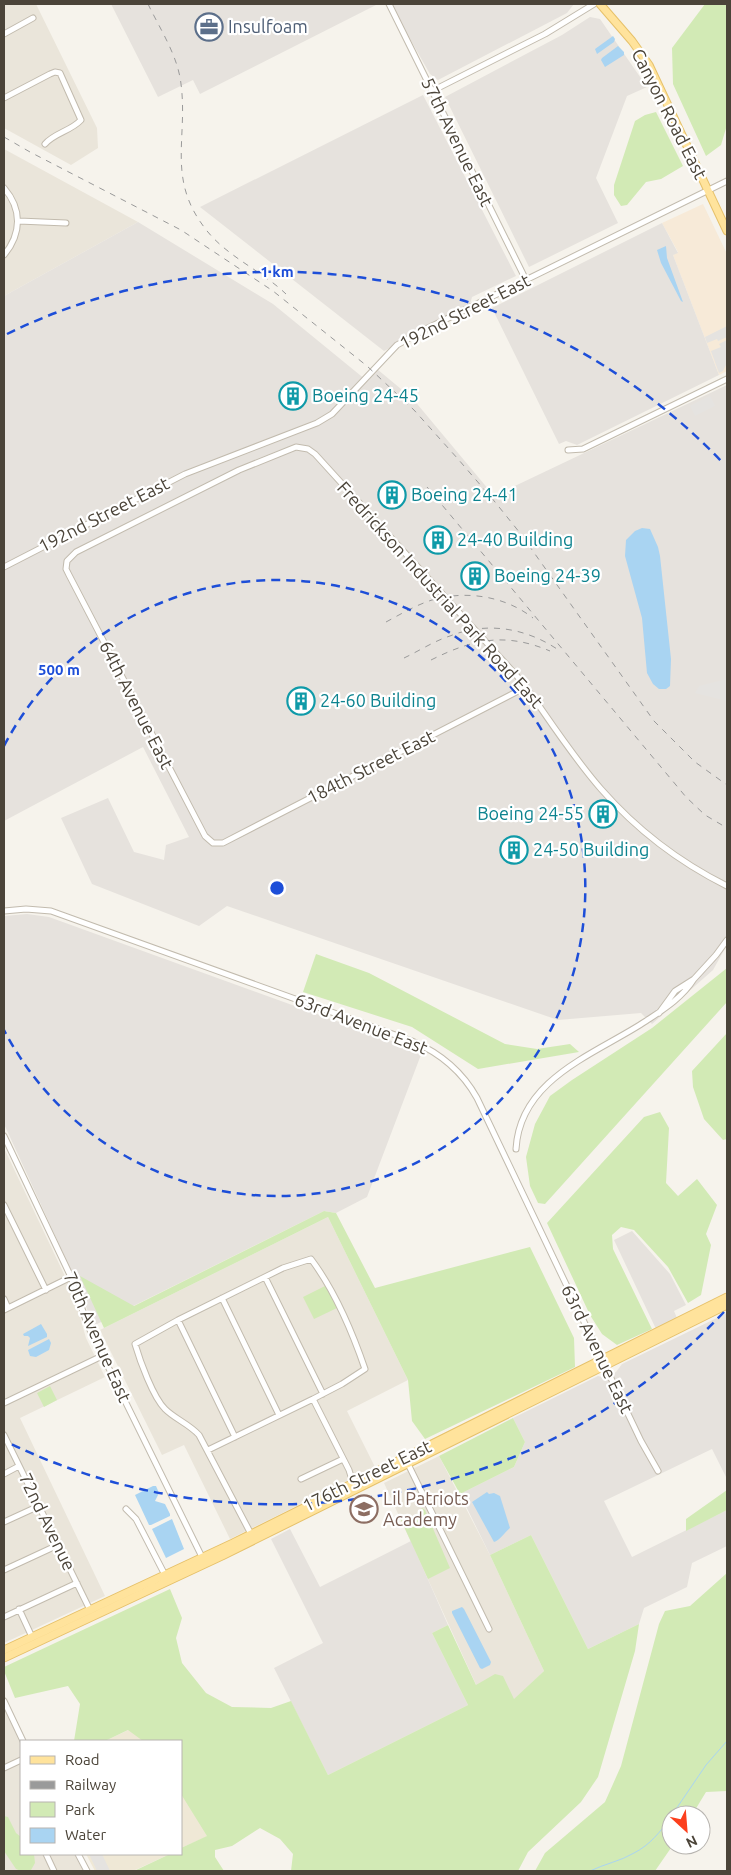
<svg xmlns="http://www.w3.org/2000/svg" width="731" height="1875" font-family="Ubuntu,sans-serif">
  <rect width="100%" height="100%" fill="#f6f3ec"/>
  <path fill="#eae5da" d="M4,4h32l61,124 1,20 -27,17 -67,-37z
    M4,149l134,73 -134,74z
    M4,1148l69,145 13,45 19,39 -85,41 85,178 -101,47z
    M328,1217l80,163 -61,31 28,56 -145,72 -46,-94 -22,10 -62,-125z
    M439,1456l51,99 54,116 -30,29 -25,13 -105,-230z
    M4,1708l17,36v110h53l9,17h-79z"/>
  <path fill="#f7ead8" d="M703,204l24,50v117l-8,4 -46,-120 5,-3 -16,-29z"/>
  <path fill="#e6e2dd" d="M111,4h267l-178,90 -7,-14 -35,17z
    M390,4h184l-7,9 -129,67 -8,-6z
    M590,17l10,2 47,68 -20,9 -31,82 22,45 -89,44 -84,-170 117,-62z
    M423,95l93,181 -44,21 -3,11 -85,43 -184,-144z
    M138,222l135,82 93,76 11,-11 36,30 81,97 233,-111v560l-14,25 -61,54 -11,-11 -83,7 -331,-114 -28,20 -107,-42 -31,-66 47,-20 26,54 30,8 2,-15 23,-8 -46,-90 -139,74v-525z
    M662,223l16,30 -5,2 46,120 -142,70 -11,-4 -7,3 -67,-136z
    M27,914l22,3 373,135 -55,145 -31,16 -12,-2 -231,115 -12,-34 -77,-168v-208z
    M632,1231l38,43 16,31 -12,6 3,7 -21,11 -42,-89z
    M727,1313v166l-15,-30 -108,52 28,56 95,-47v36l-35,17 -5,24 -43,21 -5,16 -51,25 -57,-114 -41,20 -30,-61 54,-27 11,-25 -12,-24 85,-42 7,2 11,-6 6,-8z
    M290,1529l30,58 91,-46 37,84 -16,8 36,72 -140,70 -54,-107 49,-25 -52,-104z"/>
  <path fill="#efe8d6" d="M152,1719l10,22h-57z
    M181,1781l27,55 -27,12z
    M86,1854h84l-37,17h-38z"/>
  <path fill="#d2eab5" d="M705,4h22v121l-6,20 -15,11 -33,-72 -1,-36z
    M656,112l27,54 -22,13 -15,3 -19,23 -6,1 -7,-11v-10l21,-64 10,-6z
    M316,954l53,19 136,71 32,5 33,-5 9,8 -101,17 -66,-42 -109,-35z
    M727,968v34l-182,202 -7,-1 -8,-17 -4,-29 9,-33 15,-28 22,-16 80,-52z
    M727,1033v106l-4,1 -19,-21 -11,-32 -1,-16z
    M660,1112l9,16 -3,55 12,13 19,-17 20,26 -11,29 5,11 -10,50 -13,8 -20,-36 -34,-37 -13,-3 -9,8 1,14 39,80 -35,16 -15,-11 -12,-19 -43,-92 97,-106z
    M324,1211l12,2 39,75 155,-41 44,91 1,29 -150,72 -13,-18 -4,-41 -80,-163 -224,111 -24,-52 54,30z
    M327,1285l10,23 -23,11 -11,-22z
    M50,1386l7,14 -13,7 -7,-14z
    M513,1418l12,24 -11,25 -54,27 -21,-38z
    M727,1490v20l-41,21v-12z
    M422,1508l3,2 25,58 -22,11 -27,-59 4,-3 9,1z
    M531,1535l57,114 51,-25 -4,27 -37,126 -17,25 -53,50 -10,19h-227l2,-17 -13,-15 -20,-11 -28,18 -17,4v7l9,14h-90l36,-17h11v-6l26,-12 -26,-42v-53h-38l-15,-11 -23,11h-31l6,-37 -12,-18 -53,12 -11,-27v-4l166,-78 12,29 -6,20 6,25 24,30 26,14 39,1 20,-7 37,74 140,-70 -36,-72 16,-8 28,60 19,-11 8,2 11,23 30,-28 -54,-116z
    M727,1573v218l-21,1 -14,23h-21v30h2l-18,26h-120l10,-18 60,-51 16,-36 38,-142 6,-13 25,-5z
    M4,1816l4,1 8,16 5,4v17h13l1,9 -4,7 -10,1 -5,-2 -12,-18z"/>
  <path fill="#e5e3e0" d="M727,326v11l-9,4 -1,-2 -10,4 -2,-6z
    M727,340v23l-4,8 -4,2 -8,-22 10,-4 -2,-3z
    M710,396l5,10 -20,10 -5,-10z
    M727,679v22l-32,-8 4,-7z
    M89,1854h13l8,17h-13z"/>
  <path fill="#a9d4f2" d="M613,36l2,3 -1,3 -17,12 -2,-5z
    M618,46l6,6v3l-19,12 -4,-7 1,-2z
    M666,246l1,12 16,44 -2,-1 -20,-38 -4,-13z
    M642,528l8,1 8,18 2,9 11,103 -1,27 -4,3h-7l-6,-5 -6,-11 -5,-55 -17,-62 1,-16 9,-9z
    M41,1324l6,10v3l-19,9 2,-8 -2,-2h-4l-1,-2z
    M49,1339l2,4 -2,7 -13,7 -6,-1 -2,-6z
    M153,1486h3l3,7 -4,8 10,3 5,10v2l-19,9h-2l-14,-30z
    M487,1492l2,2 5,-1 6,3 10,32c-5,4 -11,13 -16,14l-22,-40z
    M172,1519l12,30 -18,9 -14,-29z
    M462,1607l2,2 27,53 -1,3 -8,4 -2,-1 -28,-55v-2z"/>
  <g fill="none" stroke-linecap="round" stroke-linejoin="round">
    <path stroke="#a9d4f2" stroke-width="1" d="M672,1815l34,-50 21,-24
      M590,1871c14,-7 31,-10 44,-18 16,-8 27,-22 37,-36"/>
    <g stroke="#c2bbae" stroke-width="7">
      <path id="minor" d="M389,4l137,276
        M4,34l29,-16
        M432,91l113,-57 49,-30
        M4,98l46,-24 5,-2 5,1 21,47c-10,11 -27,13 -36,24
        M4,188c18,21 18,45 0,67
        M19,221l47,2
        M568,450l15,-1 144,-70
        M4,567l181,-93 132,-51 15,-9 65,-69 27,-15 303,-149
        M526,687l-303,156h-10l-8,-7 -136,-261 -3,-6 1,-8 9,-9 163,-82 57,-23 12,2 7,5 201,221 10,12c24,34 47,70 75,102 35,40 78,73 126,97
        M4,911l22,-2 25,2 361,130c28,12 50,30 65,57l164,343 17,30
        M694,979l22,-24 11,-15
        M4,1136l67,141 17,49 115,233
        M516,1149c4,-71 80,-95 130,-128 18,-12 36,-23 48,-42l-19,12 -16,22
        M4,1205l42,85
        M265,1277l58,117
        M222,1298l57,117
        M4,1299l4,9
        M4,1310l67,-33
        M178,1320l57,117
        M313,1399l36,71 4,13
        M4,1403l98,-47
        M4,1435l86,175
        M208,1450l105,-51 29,-15 23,-15c-13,-38 -30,-78 -54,-110l-28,9 -105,52 -43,24c5,17 18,53 30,65 10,10 24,15 34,26l52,99
        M408,1464l81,165
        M4,1474l15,-8
        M301,1479l42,-20
        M126,1509l10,10 29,56
        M4,1522l35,-16
        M4,1570l54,-25
        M19,1609l13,28
        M4,1617l73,-34
        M4,1701l19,40
        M4,1768l17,-8
        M46,1854l8,17
        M78,1854l9,17"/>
    </g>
    <g stroke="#e6c16a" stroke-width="9">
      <path id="major" d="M600,4l32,37 17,24 78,166
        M4,1650l229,-107 494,-246
        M4,1658l218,-102 505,-251"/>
    </g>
    <use href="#minor" stroke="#fff" stroke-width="5"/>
    <use href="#major" stroke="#ffe39c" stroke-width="7"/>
    <path stroke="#9a9a9a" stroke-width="1" stroke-dasharray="6 6" stroke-linecap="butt" d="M148,4c12,25 30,52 33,80 7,54 -14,94 23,143 21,29 57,43 82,67
      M4,137l26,15 151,78 92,61 94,75 47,44 44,49 37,43 25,31 134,188 41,41 32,23
      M427,487l259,310 19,18 22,13
      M386,622c15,-8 30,-17 46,-22 34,-10 73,-4 101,18
      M404,658c15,-7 30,-17 46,-22 37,-15 77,-8 110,15
      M431,660c42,-21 74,-28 119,-9"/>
  </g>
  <g fill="none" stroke="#1d4ed8" stroke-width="2.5" stroke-dasharray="9 6">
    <path d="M4 746A308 308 0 1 1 4 1030"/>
    <path d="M724 1312A616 616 0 0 1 7 1442M7 334A616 616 0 0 1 724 464"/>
  </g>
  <defs>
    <g id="office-ring" transform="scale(1.4375)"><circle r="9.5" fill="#fff" stroke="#5c6f8a" stroke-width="1.5"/><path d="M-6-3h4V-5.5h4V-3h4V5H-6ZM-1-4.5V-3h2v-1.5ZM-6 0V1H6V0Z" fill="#5c6f8a"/></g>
    <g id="building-ring" transform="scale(1.4375)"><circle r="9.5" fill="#fff" stroke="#0f9aa8" stroke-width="1.5"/><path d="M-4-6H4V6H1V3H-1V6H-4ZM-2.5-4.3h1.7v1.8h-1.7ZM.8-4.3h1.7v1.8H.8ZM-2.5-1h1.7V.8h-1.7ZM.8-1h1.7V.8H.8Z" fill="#0f9aa8"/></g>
    <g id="school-ring" transform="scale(1.4375)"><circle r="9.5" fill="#fff" stroke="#8d6e63" stroke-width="1.5"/><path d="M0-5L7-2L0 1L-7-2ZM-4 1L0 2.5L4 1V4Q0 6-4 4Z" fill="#8d6e63"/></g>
  </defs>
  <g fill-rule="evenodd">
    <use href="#office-ring" x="209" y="27"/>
    <use href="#building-ring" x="293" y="396"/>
    <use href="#building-ring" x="392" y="495"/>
    <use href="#building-ring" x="438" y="540"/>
    <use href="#building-ring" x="475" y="576"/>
    <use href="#building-ring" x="301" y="701"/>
    <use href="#building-ring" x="603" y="814"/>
    <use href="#building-ring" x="514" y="850"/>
    <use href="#school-ring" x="364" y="1509"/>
  </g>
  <g text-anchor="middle" stroke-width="4.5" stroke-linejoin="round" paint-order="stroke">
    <g font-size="18" fill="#4e5e75" stroke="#fff" text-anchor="start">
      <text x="228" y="33">Insulfoam</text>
    </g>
    <g font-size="18" fill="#4b4439" stroke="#fff">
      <text transform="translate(669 114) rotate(63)" y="6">Canyon Road East</text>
      <text transform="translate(457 142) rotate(64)" y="6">57th Avenue East</text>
      <text transform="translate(465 312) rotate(-27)" y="6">192nd Street East</text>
      <text transform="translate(104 515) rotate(-27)" y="6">192nd Street East</text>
      <text transform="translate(440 595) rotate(48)" y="6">Fredrickson Industrial Park Road East</text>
      <text transform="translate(136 705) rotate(63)" y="6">64th Avenue East</text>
      <text transform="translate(371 767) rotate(-27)" y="6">184th Street East</text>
      <text transform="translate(361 1024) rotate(21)" y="6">63rd Avenue East</text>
      <text transform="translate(97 1337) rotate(66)" y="6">70th Avenue East</text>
      <text transform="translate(597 1349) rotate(64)" y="6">63rd Avenue East</text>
      <text transform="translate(367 1476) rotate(-26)" y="6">176th Street East</text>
      <text transform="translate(47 1522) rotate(64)" y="6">72nd Avenue</text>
    </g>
    <g font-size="18" fill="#0d838f" stroke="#fff" text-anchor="start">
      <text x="312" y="402">Boeing 24-45</text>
      <text x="411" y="501">Boeing 24-41</text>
      <text x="457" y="546">24-40 Building</text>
      <text x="494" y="582">Boeing 24-39</text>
      <text x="320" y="707">24-60 Building</text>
      <text x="584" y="820" text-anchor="end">Boeing 24-55</text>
      <text x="533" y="856">24-50 Building</text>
    </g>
    <g font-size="18" fill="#785e54" stroke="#fff" text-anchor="start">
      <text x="383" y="1505">Lil Patriots<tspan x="383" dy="21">Academy</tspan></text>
    </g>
  </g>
  <circle cx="277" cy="888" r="8" fill="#1d4ed8" stroke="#fff" stroke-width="2.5"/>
  <g font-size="15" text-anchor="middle" font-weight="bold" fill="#1d4ed8" stroke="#fff" stroke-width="4.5" stroke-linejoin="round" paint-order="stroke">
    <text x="277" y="277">1 km</text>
    <text x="59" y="675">500 m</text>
  </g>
  <rect width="731" height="1875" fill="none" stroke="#4b4439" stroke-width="10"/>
  <rect x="20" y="1740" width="162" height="115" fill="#ffffff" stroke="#b7b4b0"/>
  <rect x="30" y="1756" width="25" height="8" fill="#ffe39c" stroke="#b7b4b0"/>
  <text x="65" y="1765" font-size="15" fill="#4b4439">Road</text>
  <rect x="30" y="1781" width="25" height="8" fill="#9a9a9a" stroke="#b7b4b0"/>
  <text x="65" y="1790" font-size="15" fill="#4b4439">Railway</text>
  <rect x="30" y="1802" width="25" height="15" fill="#d2eab5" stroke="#b7b4b0"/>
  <text x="65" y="1815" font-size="15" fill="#4b4439">Park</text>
  <rect x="30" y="1828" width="25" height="15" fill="#a9d4f2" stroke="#b7b4b0"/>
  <text x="65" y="1840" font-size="15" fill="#4b4439">Water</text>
  <g transform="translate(686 1830) rotate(154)"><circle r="24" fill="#ffffff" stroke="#b7b4b0"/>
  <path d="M0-4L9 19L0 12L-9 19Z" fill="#fc3f1d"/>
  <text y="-8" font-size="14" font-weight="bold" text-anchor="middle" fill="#4b4439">N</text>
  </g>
</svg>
